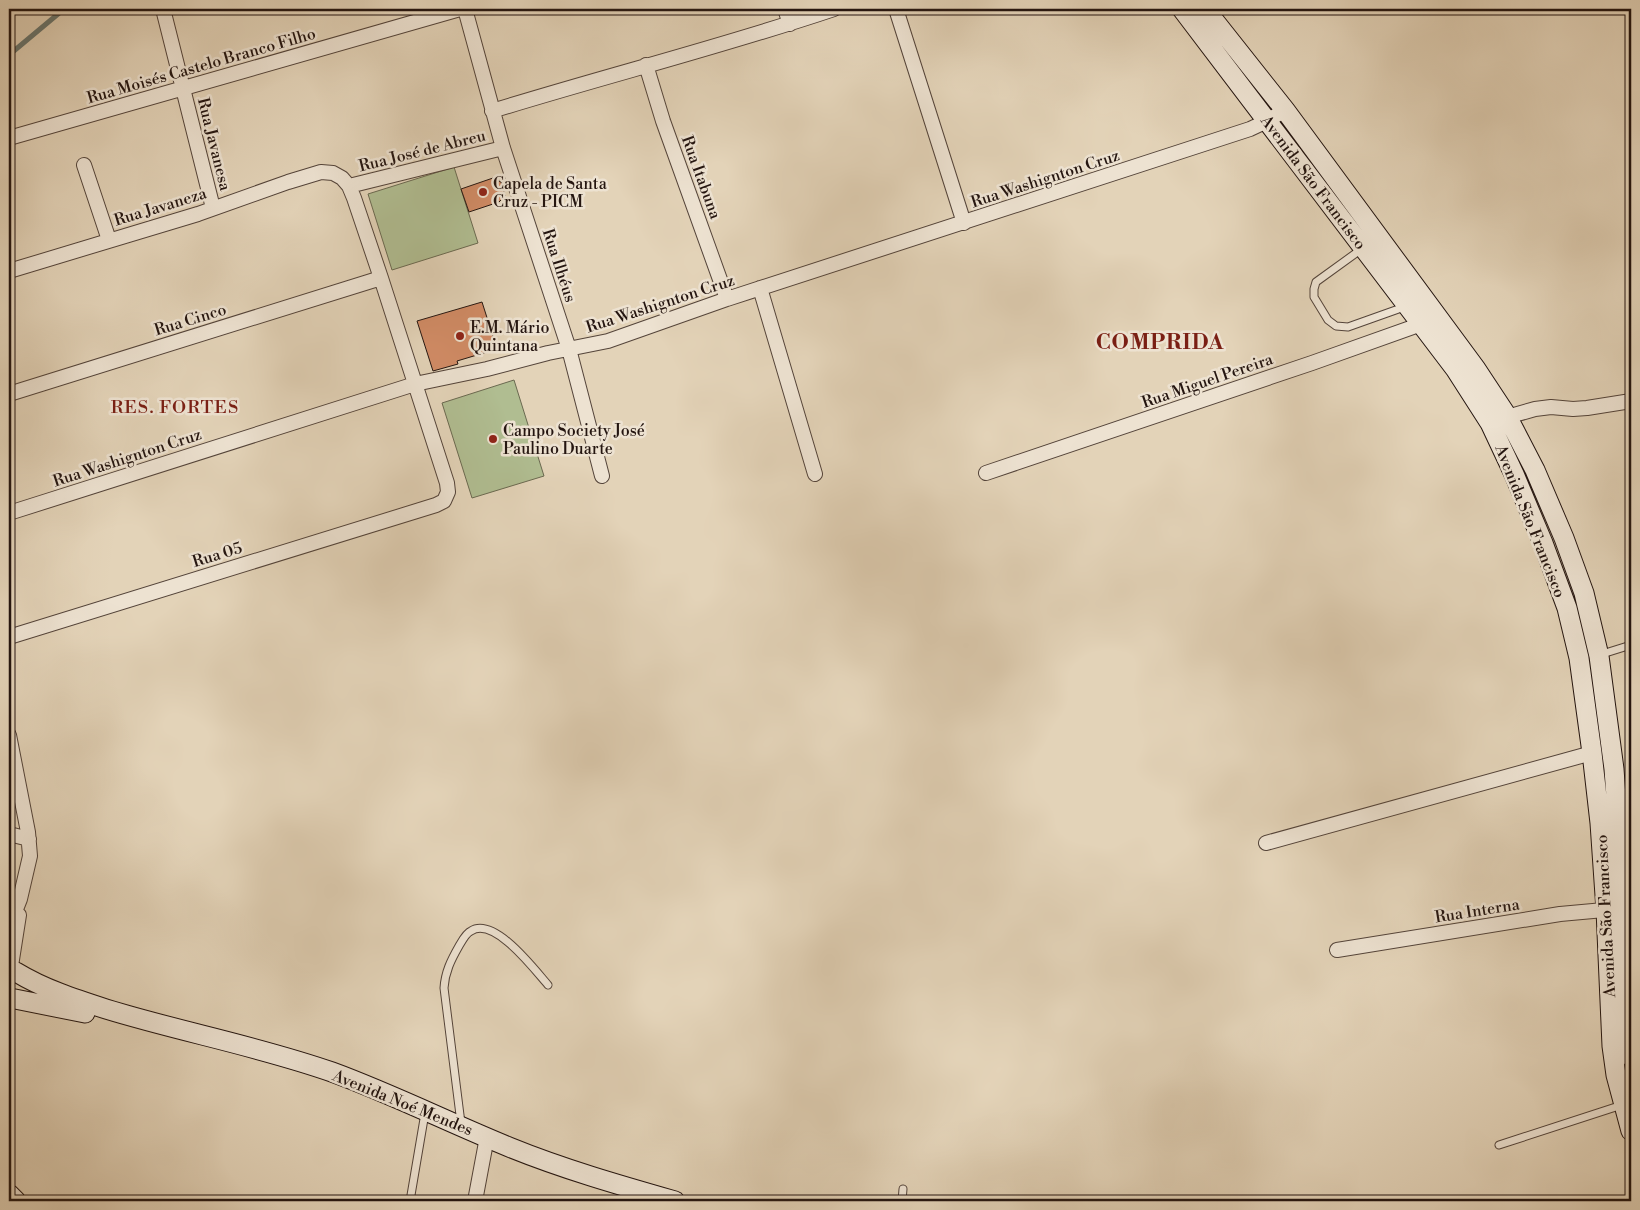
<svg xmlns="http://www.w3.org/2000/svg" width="1640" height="1210" font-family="'Libre Bodoni',serif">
  <rect width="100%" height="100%" fill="#e3d3b8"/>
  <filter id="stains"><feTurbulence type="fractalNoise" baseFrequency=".004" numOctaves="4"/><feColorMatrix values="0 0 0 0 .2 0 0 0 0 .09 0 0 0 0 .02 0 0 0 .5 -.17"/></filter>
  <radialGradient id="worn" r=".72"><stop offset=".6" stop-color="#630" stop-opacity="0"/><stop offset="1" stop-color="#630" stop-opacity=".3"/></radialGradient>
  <path fill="#b0bd91" stroke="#6a6950" d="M454,167l24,76 -86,27 -24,-76z
    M514,380l30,96 -72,22 -30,-95z"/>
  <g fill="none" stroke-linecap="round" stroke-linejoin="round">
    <path stroke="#687670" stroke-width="5" d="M9,55l55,-46"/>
  </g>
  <path fill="#d28c66" stroke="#241510" d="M493,178l8,4 4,14 -6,6 -30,10 -8,-23z
    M482,302l15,47 -40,12 1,3 -25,7 -16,-50z"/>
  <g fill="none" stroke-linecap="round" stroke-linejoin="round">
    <g stroke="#54443a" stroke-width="9">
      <path id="lane" d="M1363,248l-47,34 -2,7v8l14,23 8,6 12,1 59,-21
        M1599,655l32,-10
        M461,1123l-17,-135c1,-16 7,-28 15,-42 3,-5 7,-13 12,-15 23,-15 63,38 77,54
        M1499,1145l123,-40
        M410,1201l15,-88
        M902,1201l1,-12"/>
    </g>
    <g stroke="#54443a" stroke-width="16">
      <path id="street" d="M163,9l50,199
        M465,9l38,139 66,201 33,127
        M785,9l5,15
        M896,9l68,214
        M646,65l17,56 64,178
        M492,111c113,-35 229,-64 342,-102
        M9,138l451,-129
        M84,165l25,75
        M349,186l154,-38
        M9,271l189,-57 90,-32 33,-10 12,1 9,5 7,8 5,12 27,80 66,205 1,9 -4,9 -8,4 -427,132
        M760,288l55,186
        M9,394l372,-116
        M1500,419l35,-10 16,-2 22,2 14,-1 44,-7
        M986,473l326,-110 118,-42
        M9,513l406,-129 72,-15 61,-16 60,-12 119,-42 523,-170 17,-8 18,-11
        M9,735l19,97 2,24 -10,43 -11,28
        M9,834l20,5
        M1266,843l326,-90
        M1337,950l223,-36 55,-5
        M11,966l8,-51
        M475,1201l12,-64"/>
    </g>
    <g stroke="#241510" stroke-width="21">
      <path id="secondary" d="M1182,9l274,361 34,53 24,51 29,69 24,65 12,50 13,95 8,70 6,87 6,136 4,29 15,56
        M1205,9l80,101 191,259 31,47 28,54 29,68 20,55 15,63 15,113 10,139 2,105 5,44
        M16,972c28,17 59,27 90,37 75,23 152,37 226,63 60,22 118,51 177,75 54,22 110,38 166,54
        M10,998l75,15
        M9,1194l7,7"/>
    </g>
    <use href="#lane" stroke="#ede2d1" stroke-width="7"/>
    <use href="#street" stroke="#ede2d1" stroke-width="14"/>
    <use href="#secondary" stroke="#ede2d1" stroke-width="19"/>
  </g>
  <g fill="#8f2418" stroke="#ede2d1" stroke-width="2">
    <circle cx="483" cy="192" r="5"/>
    <circle cx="460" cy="336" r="5"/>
    <circle cx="493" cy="439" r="5"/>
  </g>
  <g text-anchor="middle" stroke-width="5" stroke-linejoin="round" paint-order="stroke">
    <g font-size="16" fill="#241510" stroke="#ede2d1">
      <text transform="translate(201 65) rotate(-16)" y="6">Rua Moisés Castelo Branco Filho</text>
      <text transform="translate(215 144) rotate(76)" y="6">Rua Javanesa</text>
      <text transform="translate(422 150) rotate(-14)" y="6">Rua José de Abreu</text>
      <text transform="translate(702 177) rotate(70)" y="6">Rua Itabuna</text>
      <text transform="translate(1045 178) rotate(-18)" y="6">Rua Washignton Cruz</text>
      <text transform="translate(1314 182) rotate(53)" y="6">Avenida São Francisco</text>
      <text transform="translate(160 206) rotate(-17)" y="6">Rua Javaneza</text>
      <text transform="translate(560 265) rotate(72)" y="6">Rua Ilhéus</text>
      <text transform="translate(660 303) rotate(-18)" y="6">Rua Washignton Cruz</text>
      <text transform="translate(190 319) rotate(-17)" y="6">Rua Cinco</text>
      <text transform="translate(1207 380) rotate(-19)" y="6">Rua Miguel Pereira</text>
      <text transform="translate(127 457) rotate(-18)" y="6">Rua Washignton Cruz</text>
      <text transform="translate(1531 521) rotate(68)" y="6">Avenida São Francisco</text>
      <text transform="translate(217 554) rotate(-17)" y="6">Rua 05</text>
      <text transform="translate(1477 910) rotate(-9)" y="6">Rua Interna</text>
      <text transform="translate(1605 916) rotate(-93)" y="6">Avenida São Francisco</text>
      <text transform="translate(403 1102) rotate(22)" y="6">Avenida Noé Mendes</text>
    </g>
    <g font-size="16" fill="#241510" stroke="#ede2d1" text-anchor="start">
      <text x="493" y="189">Capela de Santa<tspan x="493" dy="18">Cruz - PICM</tspan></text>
      <text x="470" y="333">E.M. Mário<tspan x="470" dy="18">Quintana</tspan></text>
      <text x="503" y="436">Campo Society José<tspan x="503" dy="18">Paulino Duarte</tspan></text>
    </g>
    <g font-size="18" letter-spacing="1" fill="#7a1f14" stroke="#ede2d1">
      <text x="175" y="413">RES. FORTES</text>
    </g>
    <g font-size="21" font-weight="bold" letter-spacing="1" fill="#7a1f14" stroke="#ede2d1">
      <text x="1160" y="349">COMPRIDA</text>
    </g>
  </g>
  <rect width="1640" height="1210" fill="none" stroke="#e3d3b8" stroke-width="30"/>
  <rect x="10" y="10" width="1620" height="1190" fill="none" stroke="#241510" stroke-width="2.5"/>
  <rect x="15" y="15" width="1610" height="1180" fill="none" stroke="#241510"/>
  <rect width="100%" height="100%" filter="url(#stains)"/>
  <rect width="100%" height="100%" fill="url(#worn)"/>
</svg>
